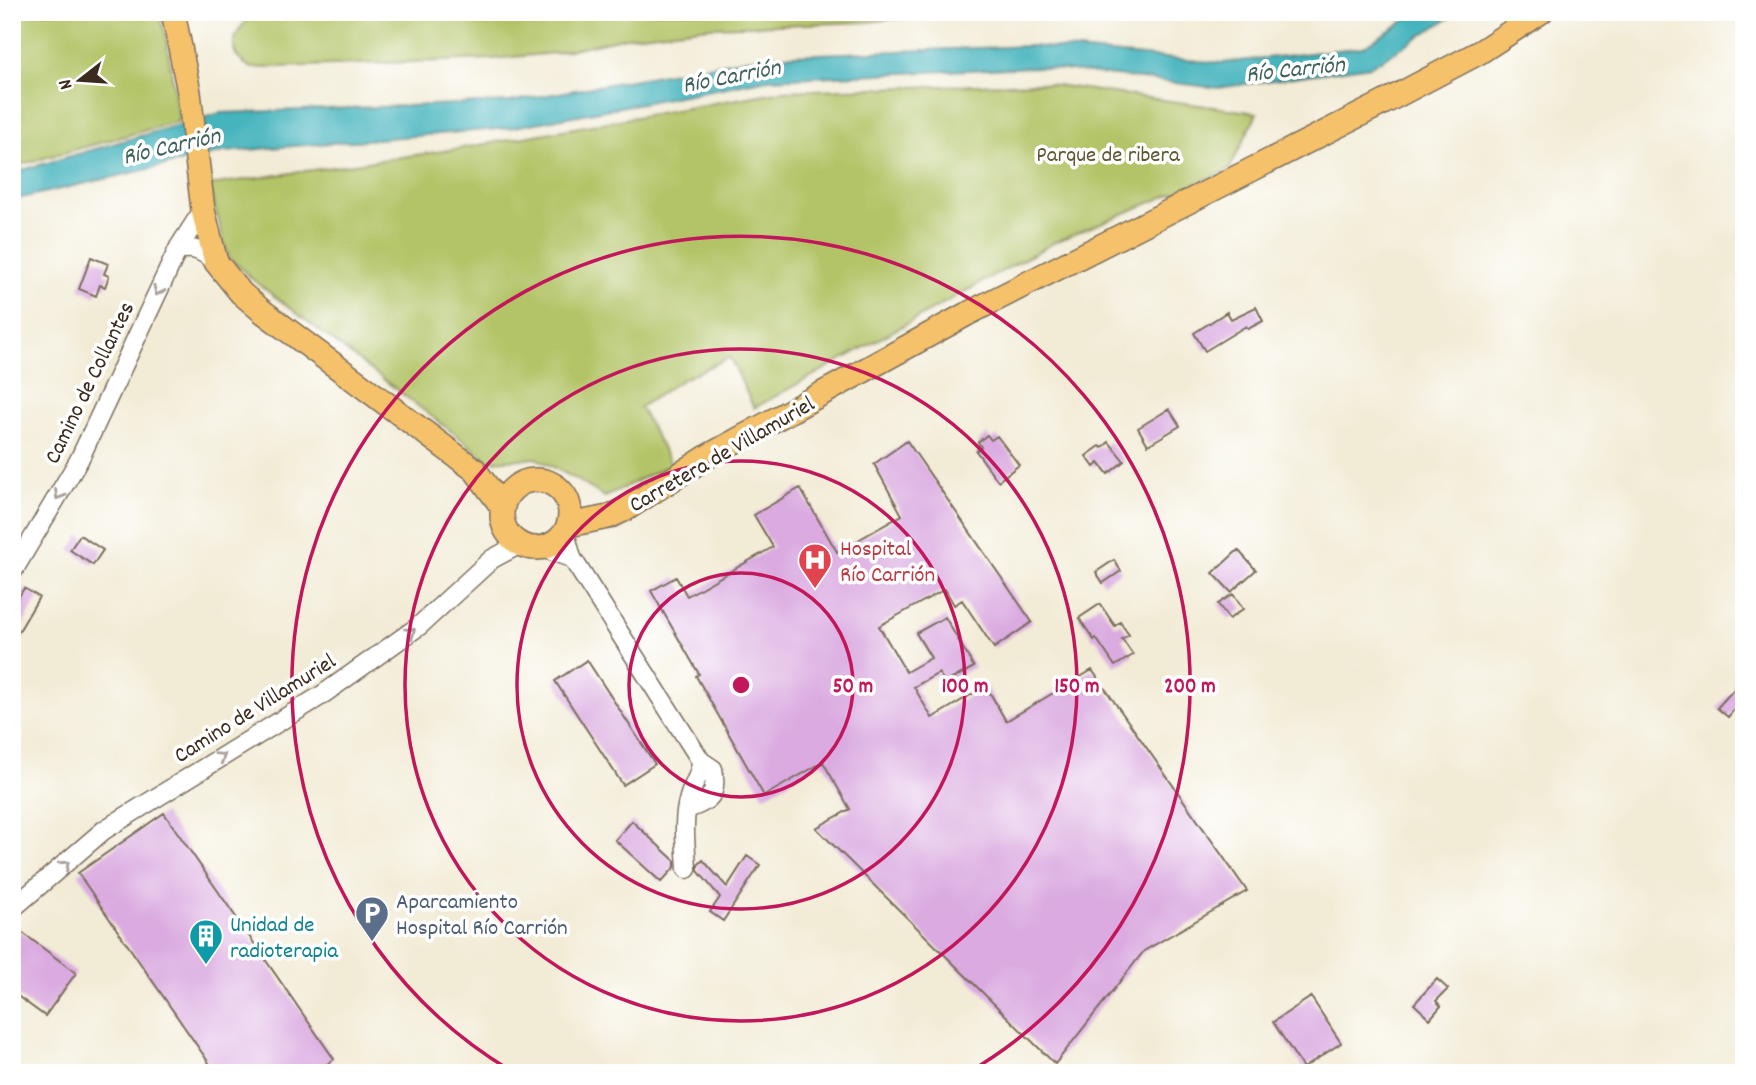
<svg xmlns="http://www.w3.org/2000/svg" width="1756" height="1085" font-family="Dekko,sans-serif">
  <rect width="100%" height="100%" fill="#fff"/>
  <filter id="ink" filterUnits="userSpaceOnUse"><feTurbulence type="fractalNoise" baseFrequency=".0143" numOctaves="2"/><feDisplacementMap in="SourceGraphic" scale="14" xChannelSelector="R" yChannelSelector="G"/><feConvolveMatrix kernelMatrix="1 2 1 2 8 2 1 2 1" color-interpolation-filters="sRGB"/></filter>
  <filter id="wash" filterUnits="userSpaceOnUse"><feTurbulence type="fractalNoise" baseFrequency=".00686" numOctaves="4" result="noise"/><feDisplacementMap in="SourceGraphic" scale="28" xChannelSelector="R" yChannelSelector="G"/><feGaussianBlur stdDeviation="1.57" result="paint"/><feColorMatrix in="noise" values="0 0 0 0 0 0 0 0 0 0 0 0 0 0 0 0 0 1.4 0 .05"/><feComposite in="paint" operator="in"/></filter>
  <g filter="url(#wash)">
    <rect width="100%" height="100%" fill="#f2ebd5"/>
    <path fill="#b3c467" stroke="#777742" stroke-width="2" d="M12,12h145l8,19 14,90 -167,46z
      M255,12h960l-103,9 -50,-1 -48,-8h-67l-78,10 -159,5 -79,9 -76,17 -64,6 -239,9c-31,-15 -17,-37 3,-56z
      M1041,83l216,30 -28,57 -174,72 -301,166 -24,-51 -49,23 -41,27 31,57 -66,33 -31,-19 -38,-20 -46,3 -238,-182 -24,-23 -19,-71 248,-36 325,-58z"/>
    <path fill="#45b4bd" stroke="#406f6e" stroke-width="2" d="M1418,12h41l-88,54 -153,22 -181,-21 -269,12 -258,49 -286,24 -212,48v-27l208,-60 289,-11 255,-46 267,-10 191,17 141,-16z"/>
    <g id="blocks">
      <path fill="#daaae0" d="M91,257l17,7 -4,10 5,2 -4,11 -5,-2 -4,11 -17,-7z
        M1256,307l7,14 -15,8 -2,-3 -41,25 -11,-18 33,-21 4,7z
        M1169,409l11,17 -32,19 -10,-17z
        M987,435l4,5 6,-4 22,29 -21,16 -22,-30 5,-4 -3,-5z
        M907,441l125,181 -38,26 -32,-48 -8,5 -9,-16 -66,37 27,46 25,-14 -15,-25 29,-16 29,50 -29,16 -6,-10 -25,14 18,31 54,-32 20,35 86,-51 155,221 -103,60 -89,113 -239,-236 34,-19 -27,-47 -59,34 -68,-120 3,-2 -48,-83 25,-14 11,19 86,-49 -19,-32 46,-27 37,64 65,-37 -28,-51z
        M1109,442l15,19 -16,13 -9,-11 -5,4 -8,-11 14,-10 2,2z
        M80,535l23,15 -10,15 -23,-15z
        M1238,550l18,20 -25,22 -18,-19z
        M1114,560l7,11 -18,12 -7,-11z
        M24,588l15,9 -27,46v-35z
        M1233,594l10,15 -14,10 -11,-15z
        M1100,604l15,22 5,-4 9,13 -7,4 11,16 -18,11 -19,-28 -2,2 -15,-22z
        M587,660l68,104 -32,21 -68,-104z
        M1744,678v19l-16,20 -11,-9z
        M164,813l170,246 -19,14h-99l-138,-200z
        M632,821l43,40v6l-14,15 -46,-42z
        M747,856l13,9 -37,56 -13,-9 10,-15 -22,-26v-6l5,-5 24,27z
        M19,930l57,43 -31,43 -33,-24v-52z
        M1437,979l11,10 -12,12 5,5 -11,13 -16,-15z
        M1311,997l30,46 -38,25 -30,-46z"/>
    </g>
  </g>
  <g filter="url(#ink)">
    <use href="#blocks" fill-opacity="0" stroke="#7b6e5e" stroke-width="2"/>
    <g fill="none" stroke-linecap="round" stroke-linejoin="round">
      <g stroke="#7b6e5e" stroke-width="21">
        <path id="minor" d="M178,250c17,-4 25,2 38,12
          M565,533l7,25 129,203c0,14 -9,24 -12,37 -7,22 -3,48 -2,71
          M542,548l30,10
          M12,573l67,-113 100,-213 24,-37
          M687,809c23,-8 31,-14 26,-40l-12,-8
          M12,909l92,-79 218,-135 97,-69 73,-67 28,-15"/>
      </g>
      <g stroke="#7b6e5e" stroke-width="26">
        <path id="major" d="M173,12l16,80 14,118 13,52 25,31 21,18 213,159 28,38
          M502 514a34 34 0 1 1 68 0a34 34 0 1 1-68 0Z
          M569,525l39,-8 18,-8 84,-54 257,-141 416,-211 97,-51 61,-40"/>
      </g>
      <use href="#minor" stroke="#fff" stroke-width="18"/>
      <use href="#major" stroke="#f5c16b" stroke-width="23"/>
    </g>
    <defs><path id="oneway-chevron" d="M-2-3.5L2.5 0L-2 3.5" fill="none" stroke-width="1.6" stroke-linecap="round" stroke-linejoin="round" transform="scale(1.75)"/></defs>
    <g stroke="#a79f9a">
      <use href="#oneway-chevron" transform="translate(158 291) rotate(115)"/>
      <use href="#oneway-chevron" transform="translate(59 495) rotate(121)"/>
      <use href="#oneway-chevron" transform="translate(411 632) rotate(-36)"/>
      <use href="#oneway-chevron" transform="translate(221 757) rotate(-32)"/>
      <use href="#oneway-chevron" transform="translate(65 865) rotate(-42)"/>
    </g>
  </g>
  <g fill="none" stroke="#c2185b" stroke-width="3.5">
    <circle cx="741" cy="685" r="112"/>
    <circle cx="741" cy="685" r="224"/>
    <circle cx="741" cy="685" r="336"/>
    <path d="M513 1072A449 449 0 1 1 969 1072"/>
  </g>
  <defs>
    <g id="hospital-pin" transform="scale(1.75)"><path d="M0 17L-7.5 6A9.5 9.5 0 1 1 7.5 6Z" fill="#e0444e" stroke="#fff"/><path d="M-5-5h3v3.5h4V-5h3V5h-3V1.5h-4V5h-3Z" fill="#fff"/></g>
    <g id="parking-pin" transform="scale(1.75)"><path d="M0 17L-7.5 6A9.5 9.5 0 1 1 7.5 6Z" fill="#5c6f8a" stroke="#fff"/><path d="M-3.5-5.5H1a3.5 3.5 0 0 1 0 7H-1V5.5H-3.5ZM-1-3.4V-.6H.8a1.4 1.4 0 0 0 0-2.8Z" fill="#fff"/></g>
    <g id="building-pin" transform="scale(1.75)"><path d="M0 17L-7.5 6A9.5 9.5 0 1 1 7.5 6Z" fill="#0f9aa8" stroke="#fff"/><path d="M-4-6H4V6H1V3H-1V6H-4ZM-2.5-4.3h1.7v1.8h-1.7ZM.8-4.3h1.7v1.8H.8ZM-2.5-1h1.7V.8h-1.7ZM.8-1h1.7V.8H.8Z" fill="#fff"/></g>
  </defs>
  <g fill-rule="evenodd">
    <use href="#hospital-pin" x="815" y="560"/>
    <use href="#parking-pin" x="372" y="913"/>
    <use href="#building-pin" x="206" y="936"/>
  </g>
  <g text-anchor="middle" stroke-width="7" stroke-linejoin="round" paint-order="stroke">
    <g font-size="23" fill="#5f5834" stroke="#fff">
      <text x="1108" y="161">Parque de ribera</text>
    </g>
    <g font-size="23" fill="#3b2a1e" stroke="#fff">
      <text transform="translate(88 382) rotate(-64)" y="8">Camino de Collantes</text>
      <text transform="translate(721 453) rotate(-30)" y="8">Carretera de Villamuriel</text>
      <text transform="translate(254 707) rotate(-32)" y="8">Camino de Villamuriel</text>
    </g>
    <g font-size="23" fill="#be3a42" stroke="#fff" text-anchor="start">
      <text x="840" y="555">Hospital<tspan x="840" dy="26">Río Carrión</tspan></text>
    </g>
    <g font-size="23" fill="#4e5e75" stroke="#fff" text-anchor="start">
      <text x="396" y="908">Aparcamiento<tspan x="396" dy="26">Hospital Río Carrión</tspan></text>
    </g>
    <g font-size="23" fill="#0d838f" stroke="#fff" text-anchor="start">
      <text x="230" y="931">Unidad de<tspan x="230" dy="26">radioterapia</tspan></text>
    </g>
    <g font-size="24" font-style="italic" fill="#3f615e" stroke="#fff">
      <text transform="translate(1295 68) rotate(-6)" y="8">Río Carrión</text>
      <text transform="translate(731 75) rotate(-11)" y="8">Río Carrión</text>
      <text transform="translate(171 145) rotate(-13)" y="8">Río Carrión</text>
    </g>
  </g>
  <circle cx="741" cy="685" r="10" fill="#c2185b" stroke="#fff" stroke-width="3.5"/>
  <g font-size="21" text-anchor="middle" font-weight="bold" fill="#c2185b" stroke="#fff" stroke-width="7" stroke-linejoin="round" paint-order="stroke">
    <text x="853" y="692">50 m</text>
    <text x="965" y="692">100 m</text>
    <text x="1077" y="692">150 m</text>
    <text x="1190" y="692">200 m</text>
  </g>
  <rect width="1756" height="1085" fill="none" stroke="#fff" stroke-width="42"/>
  <g transform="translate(80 80) rotate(253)" stroke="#ffffff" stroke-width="5" paint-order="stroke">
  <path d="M0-5L12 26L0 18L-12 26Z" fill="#3b2a1e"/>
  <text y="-10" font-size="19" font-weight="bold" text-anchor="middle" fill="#3b2a1e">N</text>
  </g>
</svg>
